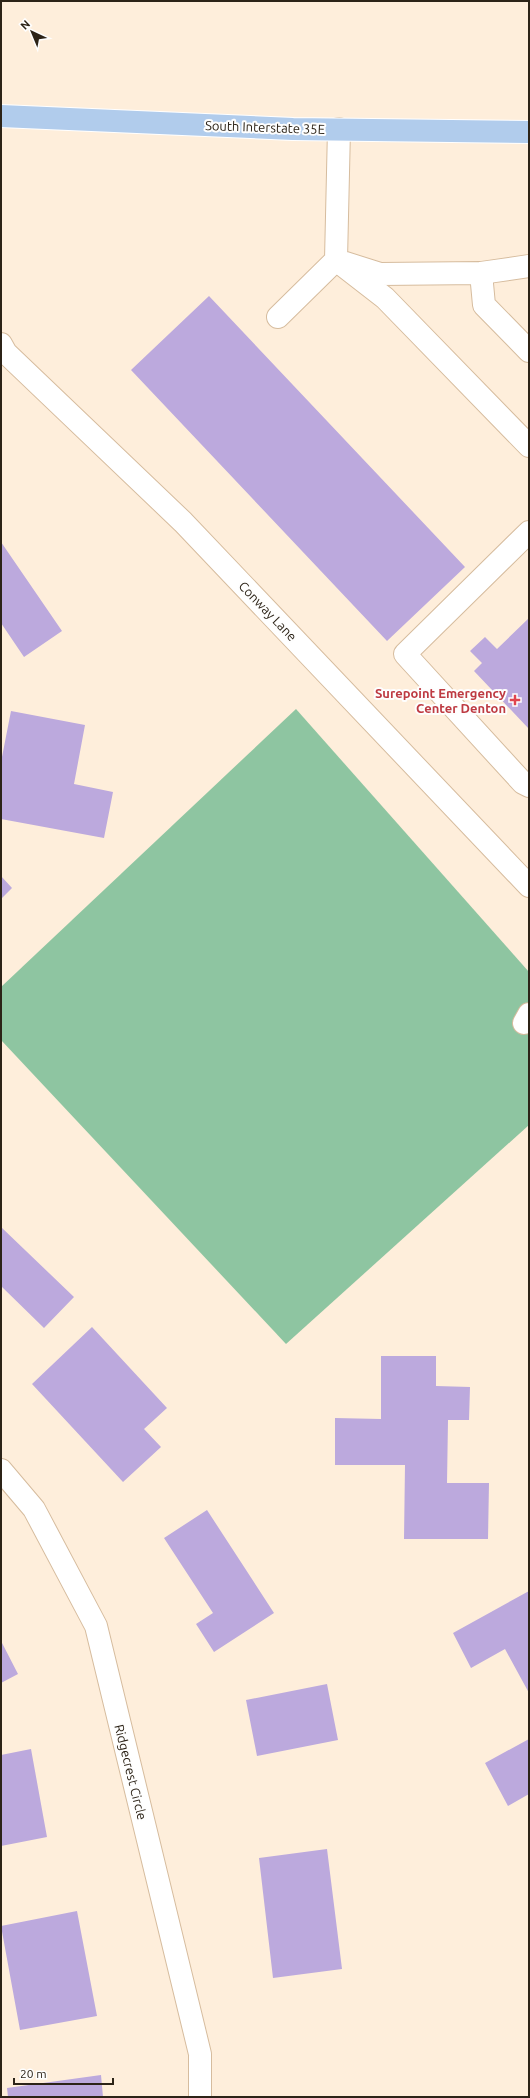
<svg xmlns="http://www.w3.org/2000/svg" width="530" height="2098" font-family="Ubuntu,sans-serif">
  <rect width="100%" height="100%" fill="#feeedb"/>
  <path fill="#8ec5a1" d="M296,709l233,263v153l-243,219 -285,-304v-53z"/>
  <path fill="#bca9dd" d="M209,296l256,271 -78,74 -256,-271z
    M1,542l61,89 -38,26 -23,-34z
    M529,618v111l-55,-58 8,-8 -12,-12 15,-14 12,12z
    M11,711l74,14 -11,59 39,8 -9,46 -103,-19v-57z
    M1,876l11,12 -11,11z
    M1,1227l73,70 -30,31 -43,-42z
    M92,1327l75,81 -23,21 17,18 -38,35 -91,-98z
    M381,1356h55v30l34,1 -1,33h-21l-1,63h42l-1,56h-84l1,-74h-70v-47l46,1z
    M207,1510l67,103 -60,39 -18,-28 17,-11 -49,-75z
    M529,1591v102l-24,-44 -34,19 -18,-35z
    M1,1641l17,33 -17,9z
    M327,1684l11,56 -81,16 -11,-56z
    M529,1739v55l-21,12 -23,-43z
    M31,1749l16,88 -46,9v-91z
    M327,1849l15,120 -69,9 -14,-120z
    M77,1911l20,105 -77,14 -19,-104z
    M101,2075l2,22h-95l-1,-9z"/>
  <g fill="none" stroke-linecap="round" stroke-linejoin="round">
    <g stroke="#d6bc9e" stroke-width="24">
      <path id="minor" d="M339,129l-3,131 49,38 144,148
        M529,266l-48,7 3,32 45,46
        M278,317l58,-57 44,14 101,-1
        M1,344l5,9 177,169 346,364
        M529,532l-124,122 118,129 6,3
        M524,1023l5,-9
        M1,1470l33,39 62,117 104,428v43"/>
    </g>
    <g stroke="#fff" stroke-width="24">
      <path id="major" d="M1,116l292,13 236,3"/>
    </g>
    <use href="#minor" stroke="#fff" stroke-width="22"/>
    <use href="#major" stroke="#b1ccec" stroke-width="22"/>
  </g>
  <path fill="#e0444e" stroke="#fefefe" stroke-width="1.5" d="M513 694h4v4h4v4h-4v4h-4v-4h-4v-4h4z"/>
  <g text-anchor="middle" stroke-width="4" stroke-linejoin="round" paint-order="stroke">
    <g font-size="13" fill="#2c2317" stroke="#fefefe">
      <text transform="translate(265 127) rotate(2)" y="5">South Interstate 35E</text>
      <text transform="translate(268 611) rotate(46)" y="5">Conway Lane</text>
      <text transform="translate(131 1772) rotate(76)" y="5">Ridgecrest Circle</text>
    </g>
    <g font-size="13" font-weight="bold" fill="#be3a42" stroke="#fefefe" text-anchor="end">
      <text x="506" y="698">Surepoint Emergency<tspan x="506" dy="15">Center Denton</tspan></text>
    </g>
  </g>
  <rect width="530" height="2098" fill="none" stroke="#2c2317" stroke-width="4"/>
  <g transform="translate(32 32) rotate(316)" stroke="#fefefe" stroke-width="3" paint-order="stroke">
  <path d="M0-3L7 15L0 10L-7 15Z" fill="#2c2317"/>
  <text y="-6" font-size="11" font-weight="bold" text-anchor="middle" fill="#2c2317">N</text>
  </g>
  <path d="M14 2078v6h99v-6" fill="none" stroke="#2c2317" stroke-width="2"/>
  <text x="20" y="2078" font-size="12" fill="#2c2317" stroke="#fefefe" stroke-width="3" paint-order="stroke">20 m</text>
</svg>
